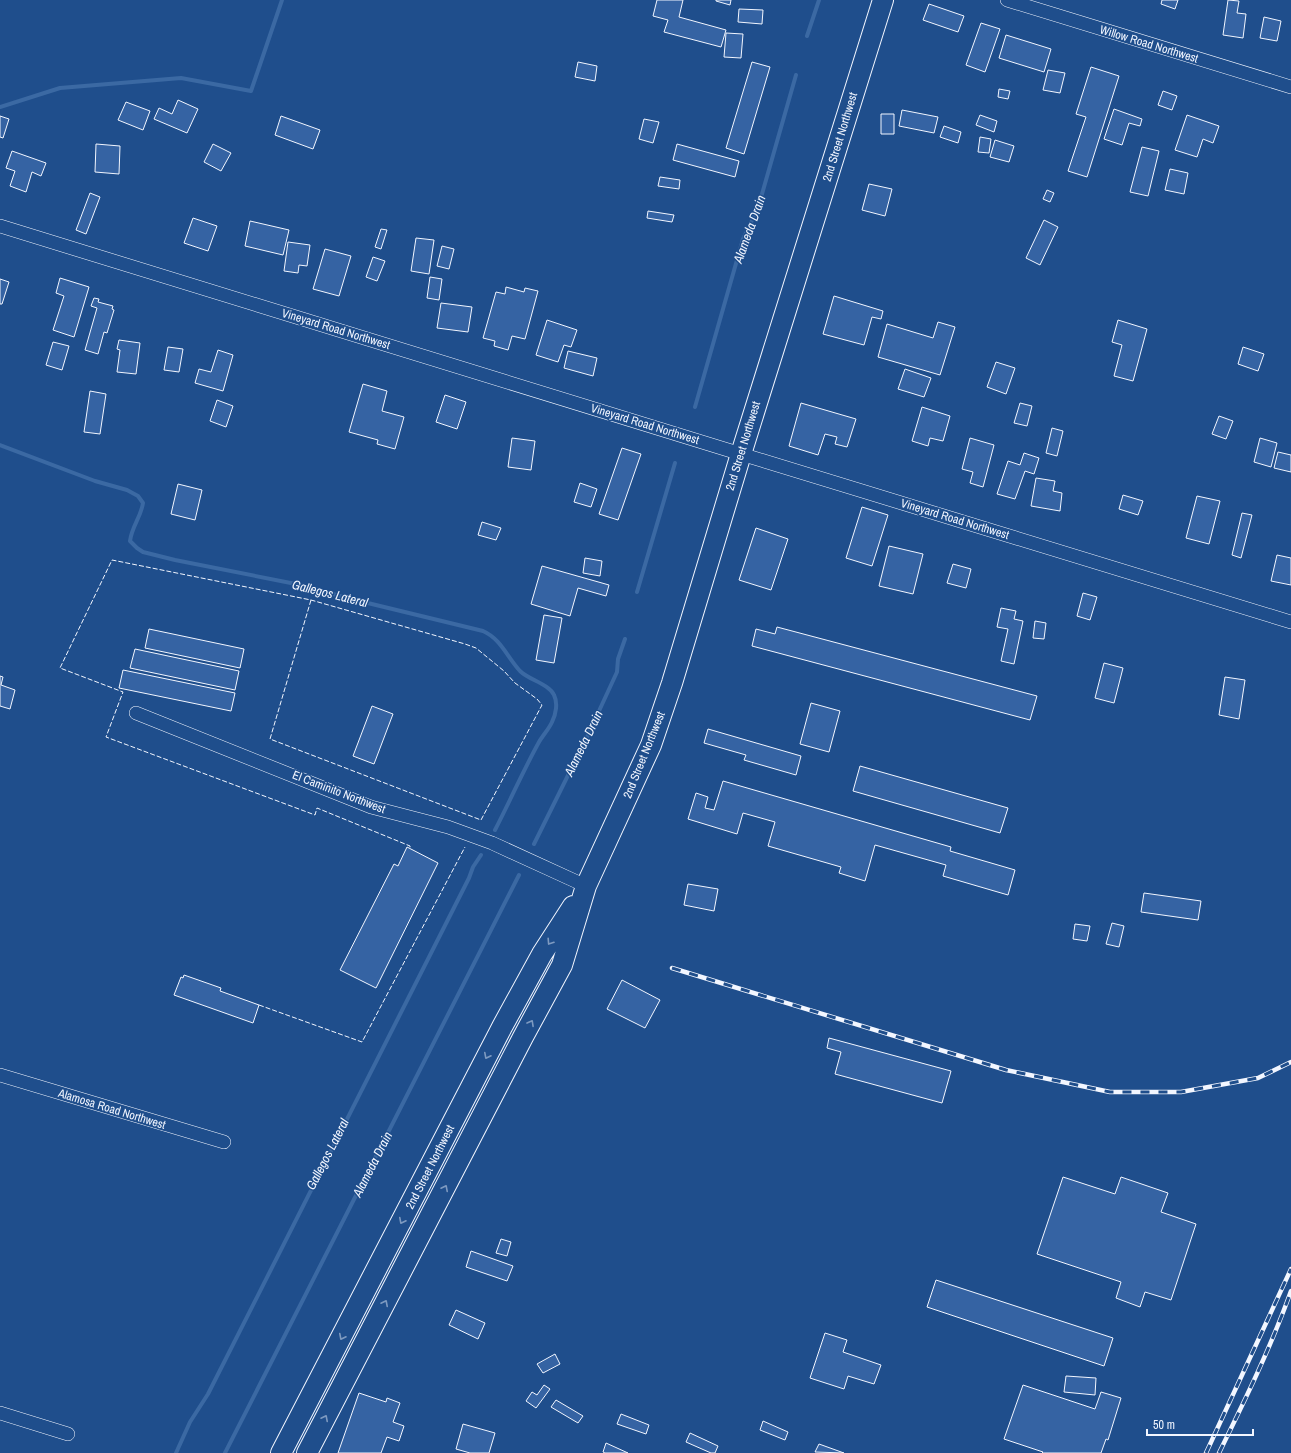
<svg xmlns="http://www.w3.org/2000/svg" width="1291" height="1453" font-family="'Archivo Narrow',sans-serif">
  <rect width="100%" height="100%" fill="#1f4e8c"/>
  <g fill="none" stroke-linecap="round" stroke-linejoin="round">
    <path stroke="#3b69a3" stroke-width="4" d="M807,36l12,-36
      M0,107l60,-19 121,-10 70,13 31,-91
      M695,407l48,-168 15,-31 38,-133
      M0,445l95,36 32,9 11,6 5,7c-2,14 -11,23 -13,38l7,7 6,4 32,8 131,26 37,11 140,34c18,8 24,26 37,40 9,9 29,13 34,24 4,8 2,19 -2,27 -3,7 -9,13 -13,20 -16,29 -29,59 -44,88
      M637,592l38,-129
      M534,844l53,-107 30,-65 1,-13 7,-20
      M176,1453l14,-31 18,-28 261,-516 4,-11 8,-12
      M225,1453l294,-578"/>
  </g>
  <path fill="#3563a3" stroke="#f2f6ff" d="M657,0h26l-4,17 47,13 -5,17 -57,-15 4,-12 -15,-4z
    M716,0h15l-1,5 -14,-4z
    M1162,0h16l-3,9 -14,-5z
    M1228,0l11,1 -2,12 9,1 -3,24 -20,-3z
    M929,4l35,12 -6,16 -35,-12z
    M739,9l24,1 -1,14 -24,-2z
    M1264,17l17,4 -4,20 -17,-3z
    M981,23l19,6 -15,43 -19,-7z
    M726,33l17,1 -2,24 -17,-1z
    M1006,35l45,14 -7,23 -45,-14z
    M578,62l19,4 -2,15 -20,-4z
    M752,62l18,5 -26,87 -18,-6z
    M1091,67l28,9 -32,101 -19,-6 18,-54 -10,-3z
    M1048,70l17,3 -5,20 -17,-3z
    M999,89l11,2 -2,8 -10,-2z
    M1163,91l14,5 -5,14 -14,-5z
    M178,100l20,9 -11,24 -33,-14 5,-11 13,6z
    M126,102l24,9 -7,19 -25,-10z
    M1114,109l28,10 -2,7 -11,-3 -7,22 -18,-6z
    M902,110l36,7 -4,16 -35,-7z
    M881,114h13v20h-13z
    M980,115l17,6 -3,11 -18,-7z
    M1187,115l32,11 -6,17 -10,-4 -6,18 -22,-7z
    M0,116l9,3 -6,19 -3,-1z
    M281,116l39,14 -7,19 -38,-14z
    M644,119l15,3 -6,21 -14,-4z
    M944,126l17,6 -3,11 -18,-6z
    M980,137l11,2 -2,14 -11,-1z
    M995,140l19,6 -5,16 -19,-5z
    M96,144l24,2 -1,28 -24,-2z
    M213,144l18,9 -10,18 -17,-9z
    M677,144l62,17 -4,16 -62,-17z
    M1142,147l17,4 -11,45 -18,-4z
    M12,151l34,12 -5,13 -9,-4 -6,20 -16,-6 5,-15 -9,-3z
    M1170,169l18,4 -4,21 -19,-4z
    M660,177l20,3 -1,9 -21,-3z
    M869,184l23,5 -7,27 -23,-6z
    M1047,190l7,3 -4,9 -7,-3z
    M90,193l10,4 -14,37 -10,-4z
    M648,211l26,4 -2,7 -25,-4z
    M193,218l24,8 -9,25 -24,-8z
    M1044,220l14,7 -18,38 -14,-7z
    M250,221l39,9 -6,25 -38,-9z
    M381,229l6,1 -6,19 -6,-2z
    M416,238l18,2 -5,34 -18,-3z
    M288,242l22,3 -3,21 -8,-1 -1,8 -14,-2z
    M442,246l12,3 -5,20 -12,-3z
    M325,249l26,7 -12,40 -26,-7z
    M373,257l12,4 -8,20 -11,-4z
    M430,277l12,2 -3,21 -12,-2z
    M60,278l29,9 -15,50 -21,-7 11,-34 -8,-3z
    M0,279l9,3 -7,22h-2z
    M506,287l18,5 1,-4 13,3 -13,48 -13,-3 -4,14 -14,-4 1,-5 -12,-3 13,-46 9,2z
    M834,296l49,15 -2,8 -9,-2 -8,28 -41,-11z
    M94,298l5,1 -1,3 15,4 -1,3 2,1 -7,23 -3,-1 -6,22 -13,-4 12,-42 -6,-2z
    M441,303l31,4 -4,25 -31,-4z
    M547,320l30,10 -6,17 -7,-2 -6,17 -22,-7z
    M1118,320l29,9 -14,52 -19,-5 8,-31 -10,-3z
    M938,322l17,5 -15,48 -62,-18 9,-33 46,14z
    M119,340l21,3 -4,31 -19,-2 3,-22 -3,-1z
    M53,342l16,4 -7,24 -16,-5z
    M168,347l15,2 -4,23 -15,-2z
    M1243,347l21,7 -6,17 -20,-7z
    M218,350l15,5 -10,36 -28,-8 4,-14 12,3z
    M568,351l29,7 -4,18 -29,-8z
    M996,362l19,6 -9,26 -19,-7z
    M905,369l26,9 -7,19 -26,-8z
    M363,384l24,7 -5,20 22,6 -9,32 -18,-5 1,-4 -29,-8z
    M90,391l16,3 -6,40 -16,-2z
    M445,395l21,7 -9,27 -21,-7z
    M217,400l16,6 -7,21 -16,-6z
    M801,403l55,16 -9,28 -12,-3 2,-7 -12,-3 -7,21 -29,-9z
    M1020,403l12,3 -5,20 -13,-3z
    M922,407l28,9 -7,25 -13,-3 -2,8 -16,-5z
    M1219,416l14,5 -7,18 -14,-5z
    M1052,428l11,3 -6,25 -11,-3z
    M512,438l23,3 -4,29 -23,-3z
    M970,438l24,7 -11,42 -13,-4 3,-11 -11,-3z
    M1260,438l17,5 -6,24 -17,-5z
    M622,448l19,6 -23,66 -19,-6z
    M1278,452l13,3v17l-17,-4z
    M1024,453l15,5 -5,16 -9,-3 -10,28 -18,-5 11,-33 12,4z
    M1036,478l19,3 -2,10 9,2 -2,18 -29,-5z
    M580,483l17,6 -6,18 -17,-5z
    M178,484l24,6 -7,30 -24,-6z
    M1123,495l20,6 -5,14 -19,-6z
    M1197,496l23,5 -11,43 -23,-6z
    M862,507l26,8 -16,51 -26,-8z
    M1242,513l10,2 -11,43 -9,-3z
    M482,522l19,6 -5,12 -18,-5z
    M756,528l32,11 -17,51 -32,-10z
    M889,546l34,8 -10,40 -34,-8z
    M1277,555l14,3v27l-20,-4z
    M585,558l17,3 -2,15 -17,-3z
    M953,564l18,5 -5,19 -19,-5z
    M542,566l67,19 -3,11 -28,-8 -8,28 -39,-12z
    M1083,593l14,4 -7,23 -13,-4z
    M1001,608l15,3 -2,8 9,2 -9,43 -13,-3 7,-32 -11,-2z
    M544,615l18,3 -8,45 -18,-3z
    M1035,621l11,2 -2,16 -11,-1z
    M777,627l260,69 -7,24 -278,-74 4,-17 19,5z
    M149,629l95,20 -4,19 -95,-20z
    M135,649l104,22 -4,19 -105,-22z
    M1104,663l19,5 -9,35 -19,-5z
    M123,670l112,23 -4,18 -112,-23z
    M0,676l3,1 -2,8 14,5 -5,19 -10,-3z
    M1225,677l20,3 -6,39 -20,-4z
    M811,703l29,8 -11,41 -29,-8z
    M372,706l21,8 -19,50 -21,-8z
    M708,729l93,27 -5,19 -52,-15 2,-5 -42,-12z
    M860,766l148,42 -8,25 -147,-42z
    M723,781l228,66 -1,4 65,19 -7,25 -65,-19 3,-11 -71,-20 -10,36 -26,-8 2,-6 -73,-21 7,-24 -32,-9 -6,21 -49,-15 8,-26 12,4 -3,11 9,2z
    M407,847l31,16 -62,125 -36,-18 54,-106 4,2z
    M688,884l30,5 -4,22 -30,-6z
    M1144,893l57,8 -3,19 -57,-8z
    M1112,923l12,3 -5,21 -13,-3z
    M1075,924l15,2 -3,15 -14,-2z
    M184,975l37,13 -1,3 39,14 -6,18 -79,-28 7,-18 2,1z
    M622,980l38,20 -15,28 -38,-19z
    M829,1038l122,33 -9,32 -107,-29 6,-22 -14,-4z
    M1063,1177l52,17 6,-17 47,16 -7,19 35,12 -25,76 -26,-8 -5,15 -24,-9 5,-16 -84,-28z
    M501,1239l10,3 -4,14 -11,-3z
    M471,1251l42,15 -6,15 -41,-14z
    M936,1280l177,58 -9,28 -177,-59z
    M456,1310l29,13 -7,16 -29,-14z
    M825,1333l22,7 -4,12 38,13 -7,19 -26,-8 -4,13 -34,-11z
    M555,1354l5,10 -17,9 -6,-9z
    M1066,1376l30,2 -1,17 -31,-3z
    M544,1385l6,4 -14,19 -10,-7 6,-9 5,3z
    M1023,1385l72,24 6,-17 20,6 -13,42 -2,-1 -5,14h-59l1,-1 -39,-13z
    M359,1393l27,9 1,-4 13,5 -7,19 11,4 -5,15 -12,-4 -6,16h-43z
    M556,1400l27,16 -5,7 -27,-16z
    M621,1414l28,11 -3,9 -29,-10z
    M763,1421l25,11 -3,8 -25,-10z
    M463,1424l32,9 -6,20h-19l-14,-4z
    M690,1433l28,13 -3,7h-4l-25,-11z
    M606,1443l22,10h-23l-2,-1z
    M819,1444l25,9 -29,-1z"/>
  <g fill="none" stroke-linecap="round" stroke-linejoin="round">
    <g stroke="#f2f6ff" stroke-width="14">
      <path id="minor" d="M1007,0l284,87
        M0,226l741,228 550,168
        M136,713l235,94 77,20 44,16 94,43
        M0,1075l224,67
        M0,1413l68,21"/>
    </g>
    <g stroke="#f2f6ff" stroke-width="22">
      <path id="primary" d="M281,1453l221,-426 40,-73 31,-48
        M307,1453l216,-416 39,-72 24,-79 65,-141 21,-62 69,-229 142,-454"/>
    </g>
    <use href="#minor" stroke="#1f4e8c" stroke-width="13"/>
    <use href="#primary" stroke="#1f4e8c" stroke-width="20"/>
    <g stroke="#f2f6ff" stroke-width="4.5">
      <path id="rail" d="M672,968l334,102 104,22h71l77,-14 33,-16
        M1206,1453l85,-184
        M1219,1453c26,-53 52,-106 72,-162"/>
    </g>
    <use href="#rail" stroke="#1f4e8c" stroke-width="3" stroke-dasharray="9" stroke-linecap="butt"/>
    <path stroke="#f2f6ff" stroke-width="1" stroke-dasharray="5 2" stroke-linecap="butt" d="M311,600l-41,139 211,81 61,-115 -5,-6 -22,-16 -11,-12 -28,-23 -11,-4 -154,-44 -199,-40 -52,108 63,24 -17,45 209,78 2,-7 93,38v3
      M259,1005l103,37 103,-195"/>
  </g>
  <defs><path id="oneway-chevron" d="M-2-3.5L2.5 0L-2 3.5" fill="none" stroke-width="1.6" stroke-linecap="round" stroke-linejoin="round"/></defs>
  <g stroke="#7e9ac0">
    <use href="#oneway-chevron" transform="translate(550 942) rotate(123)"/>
    <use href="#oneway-chevron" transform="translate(531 1023) rotate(-61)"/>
    <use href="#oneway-chevron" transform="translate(487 1056) rotate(117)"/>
    <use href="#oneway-chevron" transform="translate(445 1188) rotate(-63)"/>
    <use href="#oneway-chevron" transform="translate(402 1221) rotate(117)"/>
    <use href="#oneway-chevron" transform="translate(385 1303) rotate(-63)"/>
    <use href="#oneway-chevron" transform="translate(342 1337) rotate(117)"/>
    <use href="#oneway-chevron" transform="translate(325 1418) rotate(-63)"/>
  </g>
  <g text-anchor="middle" stroke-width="3" stroke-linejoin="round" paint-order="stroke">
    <g font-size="12" fill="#f2f6ff" stroke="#1f4e8c">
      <text transform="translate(1149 44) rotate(17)" y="4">Willow Road Northwest</text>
      <text transform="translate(840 137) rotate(-73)" y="4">2nd Street Northwest</text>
      <text transform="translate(336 329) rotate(17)" y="4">Vineyard Road Northwest</text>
      <text transform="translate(645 424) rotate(17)" y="4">Vineyard Road Northwest</text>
      <text transform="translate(743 446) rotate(-73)" y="4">2nd Street Northwest</text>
      <text transform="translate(955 519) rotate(17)" y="4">Vineyard Road Northwest</text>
      <text transform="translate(644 755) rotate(-68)" y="4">2nd Street Northwest</text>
      <text transform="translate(339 792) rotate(21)" y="4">El Caminito Northwest</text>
      <text transform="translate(112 1109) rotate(17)" y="4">Alamosa Road Northwest</text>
      <text transform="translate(430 1167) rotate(-63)" y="4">2nd Street Northwest</text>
    </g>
    <g font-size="13" font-style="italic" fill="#f2f6ff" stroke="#1f4e8c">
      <text transform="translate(749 229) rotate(-70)" y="5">Alameda Drain</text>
      <text transform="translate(330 593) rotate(14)" y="5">Gallegos Lateral</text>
      <text transform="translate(583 743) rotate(-64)" y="5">Alameda Drain</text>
      <text transform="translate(327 1154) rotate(-63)" y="5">Gallegos Lateral</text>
      <text transform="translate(372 1164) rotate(-63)" y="5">Alameda Drain</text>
    </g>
  </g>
  <path d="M1147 1429v6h106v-6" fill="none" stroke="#f2f6ff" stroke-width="2"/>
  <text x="1153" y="1429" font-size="12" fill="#f2f6ff" stroke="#1f4e8c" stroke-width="3" paint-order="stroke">50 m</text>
</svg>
